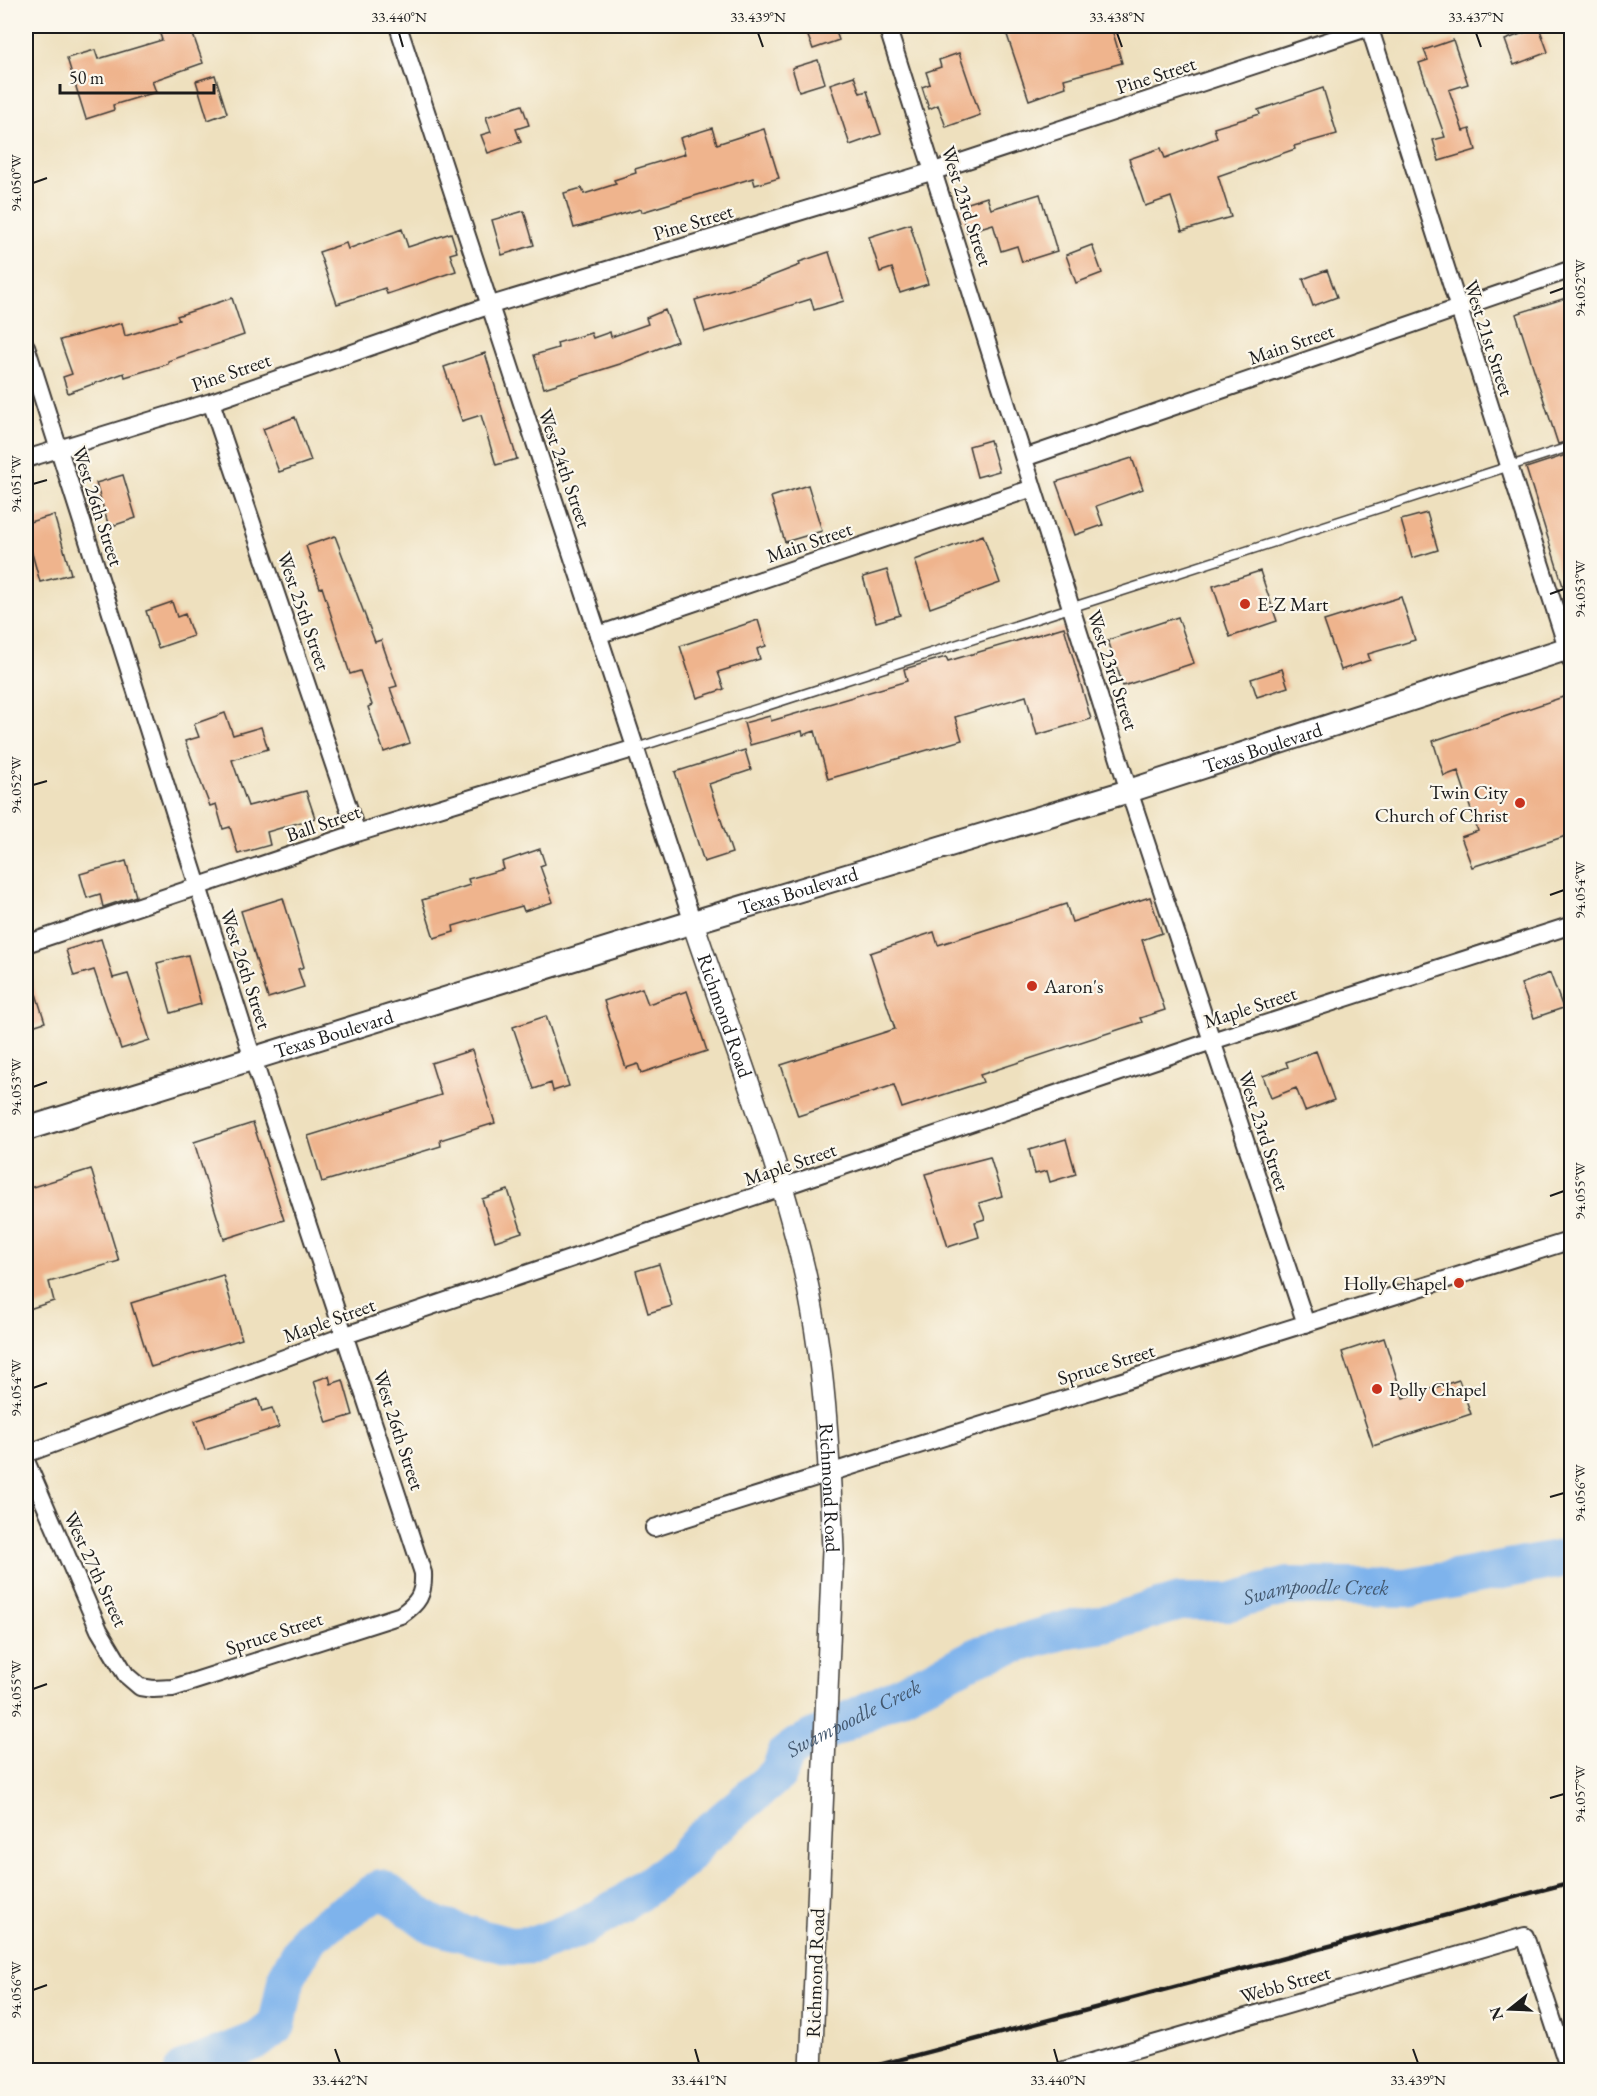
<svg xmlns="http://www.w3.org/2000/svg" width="1597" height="2096" font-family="'EB Garamond',serif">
  <rect width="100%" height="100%" fill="#fbf7ec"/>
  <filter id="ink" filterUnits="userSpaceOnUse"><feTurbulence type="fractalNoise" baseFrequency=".0167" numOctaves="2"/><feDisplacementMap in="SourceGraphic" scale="12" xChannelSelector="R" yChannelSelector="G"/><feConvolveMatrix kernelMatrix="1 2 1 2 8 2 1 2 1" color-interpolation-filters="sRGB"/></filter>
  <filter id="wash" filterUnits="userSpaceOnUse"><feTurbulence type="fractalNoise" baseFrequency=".008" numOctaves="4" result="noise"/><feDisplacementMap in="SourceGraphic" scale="24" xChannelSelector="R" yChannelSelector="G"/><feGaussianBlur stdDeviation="1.35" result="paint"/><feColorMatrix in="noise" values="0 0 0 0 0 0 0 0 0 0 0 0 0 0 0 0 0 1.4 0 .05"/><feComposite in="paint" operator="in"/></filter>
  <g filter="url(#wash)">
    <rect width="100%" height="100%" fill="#eee0be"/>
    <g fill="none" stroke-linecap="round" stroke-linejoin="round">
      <path stroke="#7eb3ec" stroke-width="38" id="s1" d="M183,2070l75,-30 19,-15 10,-49 23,-40 71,-48 52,37 77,21 24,-1 49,-18 40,-23 59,-43 19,-22 78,-66 7,-19 11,-8 185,-92 87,-25 36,-5 75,-22h50l58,-16 119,2 165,-31"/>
    </g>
    <g id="blocks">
      <path fill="#efb48d" d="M175,26h15l13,37 -51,18 4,11 -43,13 1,5 -28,9 -19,-61 28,-8 3,9 64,-19 -3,-9z
        M804,26h30l5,14 -26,9z
        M1034,26h77l11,37 -58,16 2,8 -37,13 -22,-65z
        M1539,27l9,25 -34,13 -9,-25z
        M1453,40l15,44 -19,6 14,41 7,-2 6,21 -37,11 -6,-21 12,-3 -26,-74 9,-3 -4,-10z
        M959,53l21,62 -34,12 -8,-22 -9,4 -7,-22 8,-3 -4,-12 15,-5 -2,-7z
        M818,60l7,23 -26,8 -7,-23z
        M215,75l12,38 -19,7 -12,-39z
        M854,76l6,17 7,-2 14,43 -31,11 -20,-61z
        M1323,88l14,46 -43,12 1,3 -77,27 13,41 -49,14 -11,-34 -26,9 -16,-47 32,-11 4,10 52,-20 -3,-10 46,-14 -2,-4z
        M522,105l7,20 -13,4 5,13 -33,11 -7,-18 10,-3 -5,-15z
        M712,128l5,16 47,-15 15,49 -24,7 -2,-7 -111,34 -1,-3 -67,19 -10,-35 18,-5 2,6 32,-10 -2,-4 22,-7 -1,-4 50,-15 -5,-16z
        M1040,194l17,57 -35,11 -5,-16 -16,5 -8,-27 -26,8 -8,-26 28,-9 4,12z
        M524,211l10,34 -32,10 -10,-35z
        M910,224l18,60 -28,9 -8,-25 -12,4 -11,-35z
        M402,229l6,18 43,-14 6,19 -7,2 6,17 -69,23 -2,-6 -48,16 -18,-52 27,-9 2,6z
        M1092,245l10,28 -26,10 -10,-28z
        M829,252l15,49 -30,9 -3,-11 -106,33 -10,-32 61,-18 44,-17 -1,-3z
        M1327,270l10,27 -24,9 -10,-27z
        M1572,296v144l-14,4 -42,-130z
        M232,298l12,37 -76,26v3l-43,13 -1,-4 -56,20 -5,-16 9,-3 -12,-34 62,-17 3,13 54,-16 -2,-4z
        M665,310l12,31 -57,23 -76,24 -10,-33 24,-7 -1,-5 34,-10 2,5 17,-6 1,5 37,-13 -2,-6z
        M485,353l32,106 -21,6 -15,-50 -19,6 -18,-54z
        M295,417l16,44 -32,11 -16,-43z
        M990,440l9,31 -22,6 -8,-31z
        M1572,453v148l-4,1 -42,-134z
        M1132,458l11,31 -47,17 7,19 -28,10 -19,-53z
        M123,475l13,43 -27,9 -13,-44z
        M808,485l14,46 -37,11 -14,-45z
        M1427,513l11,37 -26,8 -11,-38z
        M54,515l17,59 -31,8 -14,-50v-9z
        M983,535l17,48 -70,25 -15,-48z
        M335,536l40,106 6,-2 16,46 -7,2 20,55 -26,9 -16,-45 4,-2 -12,-34 -10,3 -28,-87 -2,1 -14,-42z
        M887,570l13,45 -24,7 -13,-45z
        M1260,571l17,50 -47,16 -17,-51z
        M1401,597l14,43 -47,14 2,6 -29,10 -17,-49z
        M172,602l5,15 8,-3 8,22 -35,12 -12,-37z
        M1178,617l16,46 -71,23 -15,-46z
        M758,620l8,26 -9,3 3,10 -42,13 6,17 -27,9 -17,-52z
        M1064,627l27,92 -54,16 -11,-39 -71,21 7,23 -134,39 -13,-48 -12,4 -1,-4 -52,14 -6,-22 26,-7 1,5 136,-40 -3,-12 42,-12 2,4z
        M1282,669l6,18 -31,10 -6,-18z
        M1566,696l6,17v121l-100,33 -11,-30 17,-6 -20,-60 -14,5 -11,-35z
        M225,713l8,22 28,-8 7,22 -36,11 16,46 58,-15 9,27 -48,14 3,13 -32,9 -8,-27 -7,2 -7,-25 -6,2 -25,-65 14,-4 -5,-13z
        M745,750l6,20 -42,14 23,69 -28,9 -29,-90z
        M540,849l5,15 -5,2 13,36 -29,9 -2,-5 -69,20 1,6 -20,6 -12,-38 48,-15 -2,-6 36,-10 -2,-7z
        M126,861l10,35 -33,11 -3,-13 -13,4 -7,-24z
        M1150,897l12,36 -20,7 23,70 -25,8 2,4 -162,53 3,7 -81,26 -8,-23 -96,31 -17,-51 114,-36 -25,-76 64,-21 4,13 128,-41 6,18z
        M283,898l21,69 -6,2 6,18 -36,11 -27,-87z
        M101,939l12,39 15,-4 22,66 -29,9 -27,-79 -20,6 -8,-26z
        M188,955l13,49 -30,9 -14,-50z
        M29,972l16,50 -19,6v-55z
        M1550,973l13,35 -29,10 -13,-34z
        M642,988l6,16 39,-13 20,60 -66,22 -3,-9 -12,4 -22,-67z
        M546,1016l23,70 -16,5 -2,-8 -17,6 -21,-62z
        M472,1050l23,73 -55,17 1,6 -119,36 -14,-46 133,-41 -10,-32z
        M1316,1051l18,49 -29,11 -9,-23 -25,10 -8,-22 25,-9 -2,-5z
        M253,1123l31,97 -60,19 -30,-97z
        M1066,1139l10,35 -26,8 -3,-11 -12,3 -6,-24z
        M990,1157l12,39 -23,7 6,16 -10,3 4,15 -31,10 -23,-73z
        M91,1169l28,92 -70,21 5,19 -28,9v-121z
        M508,1190l14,42 -27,9 -13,-42z
        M659,1264l13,42 -24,7 -12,-42z
        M223,1275l19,64 -91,28 -20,-64z
        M1384,1338l19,60 56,-18 12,34 -98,32 -31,-94z
        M329,1376l2,8 12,-4 10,35 -26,8 -13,-42z
        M258,1399l4,12 10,-3 7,19 -74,23 -10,-29z"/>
    </g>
  </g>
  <g filter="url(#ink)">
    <use href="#blocks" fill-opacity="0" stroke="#3c3934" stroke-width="1.5"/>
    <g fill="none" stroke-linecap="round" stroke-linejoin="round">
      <g stroke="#3c3934" stroke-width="11">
        <path id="service" d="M636,748l936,-302"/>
      </g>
      <g stroke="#3c3934" stroke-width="20">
        <path id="minor" d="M398,26l295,897
          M887,26l242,765 177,533
          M1369,26l203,637
          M26,346l227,713 170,514c1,22 -5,30 -22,42l-228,73 -20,1 -13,-2 -14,-12 -27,-45 -73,-169
          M211,402l146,431
          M1024,458l548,-189
          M26,459l185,-57 277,-96 446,-135 439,-145
          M598,635l435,-147
          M26,944l331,-111 279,-85
          M26,1454l320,-119 866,-294 360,-116
          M654,1528l918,-288
          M1064,2070l461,-134 44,134"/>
      </g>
      <g stroke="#3c3934" stroke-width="24">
        <g id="tertiary">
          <path id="s2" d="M693,923c38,113 82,225 110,342 22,92 26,191 30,285l-22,520"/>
        </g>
      </g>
      <g stroke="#3c3934" stroke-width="26">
        <g id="secondary">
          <path id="s3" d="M26,1129l654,-203 449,-135 443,-144"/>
        </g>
      </g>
      <use href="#service" stroke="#fff" stroke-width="8"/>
      <use href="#minor" stroke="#fff" stroke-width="16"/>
      <use href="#tertiary" stroke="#fff" stroke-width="21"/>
      <use href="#secondary" stroke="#fff" stroke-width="22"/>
      <path stroke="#1c1c1c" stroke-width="4.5" d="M860,2070l712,-188"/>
    </g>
  </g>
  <path fill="none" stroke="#1c1c1c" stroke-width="2" d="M399,33l4,14M758,33l5,14M1117,33l5,14M1476,33l5,14M33,183l14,-5M1550,293l14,-5M33,484l14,-4M1550,594l14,-5M33,785l14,-4M1550,895l14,-5M33,1087l14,-5M1550,1196l14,-5M33,1388l14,-5M1550,1497l14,-4M33,1689l14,-5M1550,1798l14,-4M33,1990l14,-5M335,2049l5,14M695,2049l4,14M1054,2049l4,14M1413,2049l5,14"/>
  <g fill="#c8321e" stroke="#fbf7ec" stroke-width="2">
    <circle cx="1245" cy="604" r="6"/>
    <circle cx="1520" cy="803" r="6"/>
    <circle cx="1032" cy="986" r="6"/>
    <circle cx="1459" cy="1283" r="6"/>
    <circle cx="1377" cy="1389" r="6"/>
  </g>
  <g text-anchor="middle" stroke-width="4.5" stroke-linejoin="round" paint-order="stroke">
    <g font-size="20" fill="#1c1c1c" stroke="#fbf7ec">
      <text transform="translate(1156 75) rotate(-18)" y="7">Pine Street</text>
      <text transform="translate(967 206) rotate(72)" y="7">West 23rd Street</text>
      <text transform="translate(693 222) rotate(-17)" y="7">Pine Street</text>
      <text transform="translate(1489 338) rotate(72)" y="7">West 21st Street</text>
      <text transform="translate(1291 344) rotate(-19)" y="7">Main Street</text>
      <text transform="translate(231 372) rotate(-19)" y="7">Pine Street</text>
      <text transform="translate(565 468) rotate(71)" y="7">West 24th Street</text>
      <text transform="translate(98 506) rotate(72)" y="7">West 26th Street</text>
      <text transform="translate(809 542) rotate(-19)" y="7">Main Street</text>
      <text transform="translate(304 611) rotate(71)" y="7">West 25th Street</text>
      <text transform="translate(1113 670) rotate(72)" y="7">West 23rd Street</text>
      <text dy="7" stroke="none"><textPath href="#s3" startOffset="1294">Texas Boulevard</textPath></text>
      <text transform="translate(323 823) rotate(-19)" y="7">Ball Street</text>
      <text dy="7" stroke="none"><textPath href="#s3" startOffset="808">Texas Boulevard</textPath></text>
      <text transform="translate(246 969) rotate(72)" y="7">West 26th Street</text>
      <text transform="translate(1250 1007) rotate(-18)" y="7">Maple Street</text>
      <text dy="7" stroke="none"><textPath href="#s2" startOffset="98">Richmond Road</textPath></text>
      <text dy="7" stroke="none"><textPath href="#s3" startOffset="322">Texas Boulevard</textPath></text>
      <text transform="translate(1264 1131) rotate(72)" y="7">West 23rd Street</text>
      <text transform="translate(790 1164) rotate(-19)" y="7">Maple Street</text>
      <text transform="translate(329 1320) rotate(-20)" y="7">Maple Street</text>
      <text transform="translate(1106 1364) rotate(-17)" y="7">Spruce Street</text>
      <text transform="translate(399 1430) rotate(72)" y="7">West 26th Street</text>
      <text dy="7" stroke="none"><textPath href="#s2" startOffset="584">Richmond Road</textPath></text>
      <text transform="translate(96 1569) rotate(65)" y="7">West 27th Street</text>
      <text transform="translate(274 1633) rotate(-18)" y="7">Spruce Street</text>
      <text transform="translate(815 1973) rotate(-88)" y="7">Richmond Road</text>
      <text transform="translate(1285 1984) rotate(-16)" y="7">Webb Street</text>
    </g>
    <g font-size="20" fill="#1c1c1c" stroke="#fbf7ec" text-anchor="start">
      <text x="1257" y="611">E-Z Mart</text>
      <text x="1508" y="799" text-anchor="end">Twin City<tspan x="1508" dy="23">Church of Christ</tspan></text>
      <text x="1044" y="993">Aaron's</text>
      <text x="1447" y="1290" text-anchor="end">Holly Chapel</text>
      <text x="1389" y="1396">Polly Chapel</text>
    </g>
    <g font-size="21" font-style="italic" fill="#43586f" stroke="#fbf7ec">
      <text dy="7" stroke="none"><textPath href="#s1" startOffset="1340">Swampoodle Creek</textPath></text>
      <text dy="7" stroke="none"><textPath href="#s1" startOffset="854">Swampoodle Creek</textPath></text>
    </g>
  </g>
  <rect width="1597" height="2096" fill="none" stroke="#fbf7ec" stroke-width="66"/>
  <g transform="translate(1510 2009) rotate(252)" stroke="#fbf7ec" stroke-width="4.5" paint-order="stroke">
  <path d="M0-4.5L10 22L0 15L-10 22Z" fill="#1c1c1c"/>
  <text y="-9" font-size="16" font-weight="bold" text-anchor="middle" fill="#1c1c1c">N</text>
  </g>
  <path d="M60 84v9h154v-9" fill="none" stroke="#1c1c1c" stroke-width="3"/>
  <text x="69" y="84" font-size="18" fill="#1c1c1c" stroke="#fbf7ec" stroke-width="4.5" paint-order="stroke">50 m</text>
  <rect x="33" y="33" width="1531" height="2030" fill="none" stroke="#1c1c1c" stroke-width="2"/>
  <g font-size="15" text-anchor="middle" fill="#1c1c1c">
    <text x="399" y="22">33.440°N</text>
    <text x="758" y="22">33.439°N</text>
    <text x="1117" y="22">33.438°N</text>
    <text x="1476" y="22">33.437°N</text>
    <text transform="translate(16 183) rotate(-90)" y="5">94.050°W</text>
    <text transform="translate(1580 288) rotate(-90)" y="5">94.052°W</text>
    <text transform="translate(16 484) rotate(-90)" y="5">94.051°W</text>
    <text transform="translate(1580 589) rotate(-90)" y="5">94.053°W</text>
    <text transform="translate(16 785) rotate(-90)" y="5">94.052°W</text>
    <text transform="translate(1580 890) rotate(-90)" y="5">94.054°W</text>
    <text transform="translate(16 1087) rotate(-90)" y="5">94.053°W</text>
    <text transform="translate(1580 1191) rotate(-90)" y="5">94.055°W</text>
    <text transform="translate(16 1388) rotate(-90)" y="5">94.054°W</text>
    <text transform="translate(1580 1493) rotate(-90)" y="5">94.056°W</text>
    <text transform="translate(16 1689) rotate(-90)" y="5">94.055°W</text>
    <text transform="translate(1580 1794) rotate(-90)" y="5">94.057°W</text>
    <text transform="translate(16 1990) rotate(-90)" y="5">94.056°W</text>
    <text x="340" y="2085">33.442°N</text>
    <text x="699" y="2085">33.441°N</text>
    <text x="1058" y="2085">33.440°N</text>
    <text x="1418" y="2085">33.439°N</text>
  </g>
</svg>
